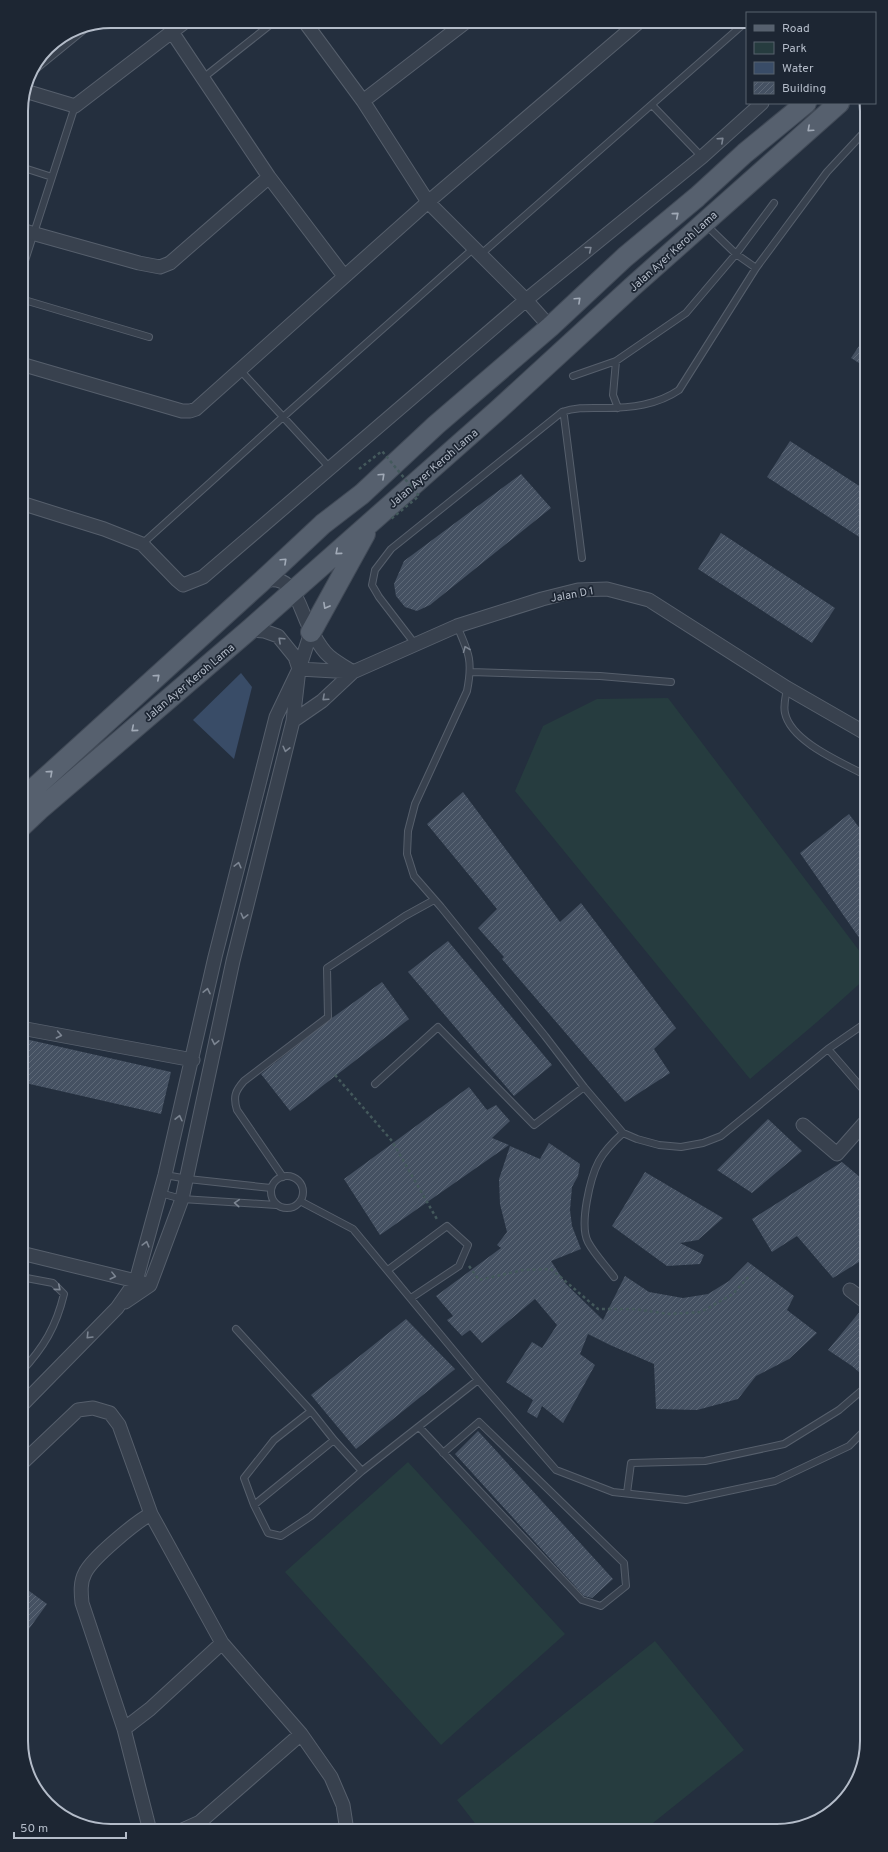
<svg xmlns="http://www.w3.org/2000/svg" width="888" height="1852" font-family="Overpass,sans-serif">
  <defs>
    <pattern id="building-hatch" width="6" height="6" patternUnits="userSpaceOnUse"><rect width="6" height="6" fill="#455162"/><path d="M-1 1l2-2M0 6l6-6M5 7l2-2" fill="none" stroke="#5d6877"/></pattern>
  </defs>
  <rect width="100%" height="100%" fill="#242f3e"/>
  <path fill="#263c3f" d="M668,698l199,263v16l-50,45 -67,57 -235,-288 28,-65 54,-27z
    M408,1462l157,172 -124,111 -156,-173z
    M655,1641l89,109 -101,81h-162l-24,-31z"/>
  <path fill="#394c67" d="M241,673l11,14 -18,72 -41,-39z"/>
  <path fill="url(#building-hatch)" d="M867,334v34l-16,-10z
    M790,441l77,50v51l-100,-65z
    M521,474l30,34 -121,97 -13,6 -12,-4 -9,-11 -2,-12 10,-23z
    M721,533l114,75 -23,35 -114,-74z
    M463,792l97,130 21,-19 95,125 -22,21 16,24 -45,29 -123,-143 2,-2 -26,-29 19,-19 -70,-85z
    M849,814l18,24v111l-67,-96z
    M448,941l104,124 -38,31 -106,-124z
    M382,982l27,37 -119,92 -29,-37 71,-56z
    M21,1038l150,34 -10,42 -140,-32z
    M469,1087l18,23 9,-5 14,16 -18,17 17,7 -129,90 -36,-56z
    M768,1119l34,32 -50,42 -35,-23z
    M549,1143l31,21 -2,12 -6,11 -2,23 2,16 9,23 -30,12 15,23 37,36 22,-44 24,16 34,6 25,-4 21,-13 19,-19 46,34 -7,14 30,23 -28,26 -33,17 -18,23 -41,11 -41,-1 -2,-45 -44,-19 -22,-11 -8,20 15,11 -32,58 -21,-17 -5,12 -10,-6 6,-12 -27,-18 26,-40 10,6 15,-23 -22,-26 -53,44 -12,-13 -8,6 -15,-16 6,-4 -17,-20 65,-48 -4,-3 10,-13 -7,-28 -1,-25 11,-33 30,13z
    M842,1162l25,21v74l-34,21 -36,-42 -25,16 -20,-33z
    M645,1172l78,46 -25,22 -18,3 24,12 -4,9 -33,2 -55,-40z
    M862,1309l5,2v68l-15,-13 -24,-16z
    M406,1319l49,50 -99,80 -45,-54z
    M478,1431l135,148 -21,19 -8,-2 -129,-142z
    M21,1585l26,19 -26,36z"/>
  <g fill="none" stroke-linecap="round" stroke-linejoin="round">
    <g stroke="#565f6c" stroke-width="8">
      <path id="lane" d="M30,74l60,-49
        M203,78l72,-57
        M652,105l50,52
        M21,167l31,10
        M706,225l30,29 20,14
        M480,255l267,-234
        M21,273l54,-167
        M21,299l128,38
        M616,361l-3,34 5,13
        M240,370l90,98
        M573,376l43,-15 70,-48 50,-59 38,-51
        M562,412l2,4 18,142
        M142,544l141,-127 191,-169
        M457,626c12,27 16,35 10,65l-52,113 -7,27 -1,23 7,22 27,31 104,129 39,51 39,46 14,6 22,6 22,2 22,-4 18,-7 107,-87 39,-27
        M415,644l-36,-47 -7,-12 3,-15 16,-21 171,-137c14,-5 28,-4 43,-4 26,0 52,-3 74,-18l77,-122 71,-96 40,-43
        M471,672l129,4 71,6
        M787,688c-1,8 -4,17 -2,25 6,29 58,50 82,63
        M828,1049l39,45
        M375,1084l63,-57 96,98 50,-38
        M165,1175l23,4 83,9
        M271 1192a16 16 0 1 1 32 0a16 16 0 1 1-32 0Z
        M283,1177l-46,-67c-4,-13 -2,-19 7,-29l84,-64 -1,-49 78,-52 29,-16
        M160,1193l22,6 94,6
        M300,1201l53,28 125,151 78,90 57,22 73,8 89,-19 74,-35 18,-18
        M388,1270l59,-44 21,19 -9,21 -48,32
        M614,1277c-8,-11 -19,-22 -26,-35 -9,-17 2,-64 11,-81 6,-11 15,-20 24,-28
        M236,1329l75,82 23,29 28,31
        M21,1372c23,-25 35,-45 43,-78l-11,-11 -32,-6
        M311,1411l-37,29 -30,38 10,27 14,28 13,3 30,-20 51,-45 116,-91
        M420,1428l162,172 19,6 25,-20 -2,-23 -145,-141 -36,31
        M627,1493l4,-30 74,-2 79,-17 55,-34 28,-24
        M254,1505l80,-65"/>
    </g>
    <g stroke="#565f6c" stroke-width="15">
      <path id="street" d="M304,21l59,80 65,101 98,98 24,27
        M172,32l97,145 75,99
        M25,91l50,15 111,-85
        M363,101l104,-80
        M21,230l118,33 21,4 10,-4 99,-86
        M21,364l161,47h8l6,-2 232,-207 212,-181
        M21,503l83,26 38,15 35,36 6,5 20,-8 323,-277 176,-143 60,-54
        M261,582c36,-13 38,31 52,52 4,7 10,17 16,22 7,6 16,11 24,16l-31,29 -29,20
        M299,669l54,3 104,-46 85,-27 36,-9 29,-1 42,11 138,88 80,46
        M21,1028l172,32
        M803,1125l34,29 30,-34
        M21,1253l123,30
        M850,1290l17,13
        M125,1302l25,-17 32,-86 51,-238 60,-240 6,-52 -4,-12 -17,-21 -14,-5 -15,-1
        M21,1406l96,-98 19,-27 29,-106 50,-218 61,-240 23,-48 12,-37
        M21,1464l57,-54 15,-2 17,5 9,12 32,89 71,129 79,91 30,43 12,28 4,26
        M124,1729l26,-20 72,-66
        M150,1831l-26,-102 -42,-126c-1,-10 -2,-21 3,-30 7,-15 52,-52 66,-59
        M180,1831l20,-9 101,-88"/>
    </g>
    <g stroke="#414a57" stroke-width="22">
      <path id="primary" d="M311,632l54,-98
        M21,800l240,-218 62,-58 39,-30 74,-69 114,-98 75,-70 72,-60 48,-44 61,-50
        M21,827l18,-17 210,-180 249,-220 134,-123 207,-184"/>
    </g>
    <path stroke="#44595c" stroke-width="2.5" stroke-dasharray="3 3" stroke-linecap="butt" d="M335,1075l57,66 46,80
      M469,1266l10,14 44,-10 28,-1 47,40h36l35,5 32,-2 32,-18 17,-19"/>
    <use href="#lane" stroke="#38414e" stroke-width="6"/>
    <use href="#street" stroke="#38414e" stroke-width="13"/>
    <use href="#primary" stroke="#56606e" stroke-width="20"/>
    <path stroke="#44595c" stroke-width="2.5" stroke-dasharray="3 3" stroke-linecap="butt" d="M359,469l23,-18 37,45 -28,23"/>
  </g>
  <defs><path id="oneway-chevron" d="M-2-3.5L2.5 0L-2 3.5" fill="none" stroke-width="1.6" stroke-linecap="round" stroke-linejoin="round"/></defs>
  <g stroke="#a1aab7">
    <use href="#oneway-chevron" transform="translate(810 129) rotate(138)"/>
    <use href="#oneway-chevron" transform="translate(676 215) rotate(-40)"/>
    <use href="#oneway-chevron" transform="translate(578 300) rotate(-43)"/>
    <use href="#oneway-chevron" transform="translate(382 476) rotate(-43)"/>
    <use href="#oneway-chevron" transform="translate(338 552) rotate(139)"/>
    <use href="#oneway-chevron" transform="translate(284 561) rotate(-43)"/>
    <use href="#oneway-chevron" transform="translate(326 606) rotate(119)"/>
    <use href="#oneway-chevron" transform="translate(157 677) rotate(-42)"/>
    <use href="#oneway-chevron" transform="translate(134 729) rotate(140)"/>
    <use href="#oneway-chevron" transform="translate(50 773) rotate(-42)"/>
  </g>
  <g stroke="#7c8592">
    <use href="#oneway-chevron" transform="translate(721 140) rotate(-42)"/>
    <use href="#oneway-chevron" transform="translate(589 249) rotate(-39)"/>
    <use href="#oneway-chevron" transform="translate(281 640) rotate(-137)"/>
    <use href="#oneway-chevron" transform="translate(466 649) rotate(-112)"/>
    <use href="#oneway-chevron" transform="translate(325 698) rotate(138)"/>
    <use href="#oneway-chevron" transform="translate(286 749) rotate(104)"/>
    <use href="#oneway-chevron" transform="translate(238 865) rotate(-76)"/>
    <use href="#oneway-chevron" transform="translate(244 916) rotate(104)"/>
    <use href="#oneway-chevron" transform="translate(207 991) rotate(-78)"/>
    <use href="#oneway-chevron" transform="translate(59 1035) rotate(11)"/>
    <use href="#oneway-chevron" transform="translate(215 1042) rotate(102)"/>
    <use href="#oneway-chevron" transform="translate(179 1118) rotate(-77)"/>
    <use href="#oneway-chevron" transform="translate(237 1203) rotate(-176)"/>
    <use href="#oneway-chevron" transform="translate(146 1244) rotate(-75)"/>
    <use href="#oneway-chevron" transform="translate(113 1276) rotate(14)"/>
    <use href="#oneway-chevron" transform="translate(58 1288) rotate(40)"/>
    <use href="#oneway-chevron" transform="translate(89 1336) rotate(134)"/>
  </g>
  <g text-anchor="middle" stroke-width="3.5" stroke-linejoin="round" paint-order="stroke">
    <g font-size="11" fill="#b4bcc9" stroke="#1d2633">
      <text transform="translate(673 251) rotate(-42)" y="4">Jalan Ayer Keroh Lama</text>
      <text transform="translate(433 468) rotate(-41)" y="4">Jalan Ayer Keroh Lama</text>
      <text transform="translate(572 594) rotate(-10)" y="4">Jalan D 1</text>
      <text transform="translate(189 682) rotate(-40)" y="4">Jalan Ayer Keroh Lama</text>
    </g>
  </g>
  <path d="M0 0H888V1852H0ZM111 28H777A83 83 0 0 1 860 111V1741A83 83 0 0 1 777 1824H111A83 83 0 0 1 28 1741V111A83 83 0 0 1 111 28Z" fill="#1d2633" fill-rule="evenodd"/>
  <path fill="none" stroke="#b4bcc9" stroke-width="2" d="M111 28H777A83 83 0 0 1 860 111V1741A83 83 0 0 1 777 1824H111A83 83 0 0 1 28 1741V111A83 83 0 0 1 111 28Z"/>
  <rect x="746" y="12" width="130" height="92" fill="#1d2633" stroke="#59626f"/>
  <rect x="754" y="25" width="20" height="6" fill="#56606e" stroke="#59626f"/>
  <text x="782" y="32" font-size="12" fill="#b4bcc9">Road</text>
  <rect x="754" y="42" width="20" height="12" fill="#263c3f" stroke="#59626f"/>
  <text x="782" y="52" font-size="12" fill="#b4bcc9">Park</text>
  <rect x="754" y="62" width="20" height="12" fill="#394c67" stroke="#59626f"/>
  <text x="782" y="72" font-size="12" fill="#b4bcc9">Water</text>
  <rect x="754" y="82" width="20" height="12" fill="url(#building-hatch)" stroke="#59626f"/>
  <text x="782" y="92" font-size="12" fill="#b4bcc9">Building</text>
  <path d="M14 1832v6h112v-6" fill="none" stroke="#b4bcc9" stroke-width="2"/>
  <text x="20" y="1832" font-size="12" fill="#b4bcc9" stroke="#1d2633" stroke-width="3" paint-order="stroke">50 m</text>
</svg>
